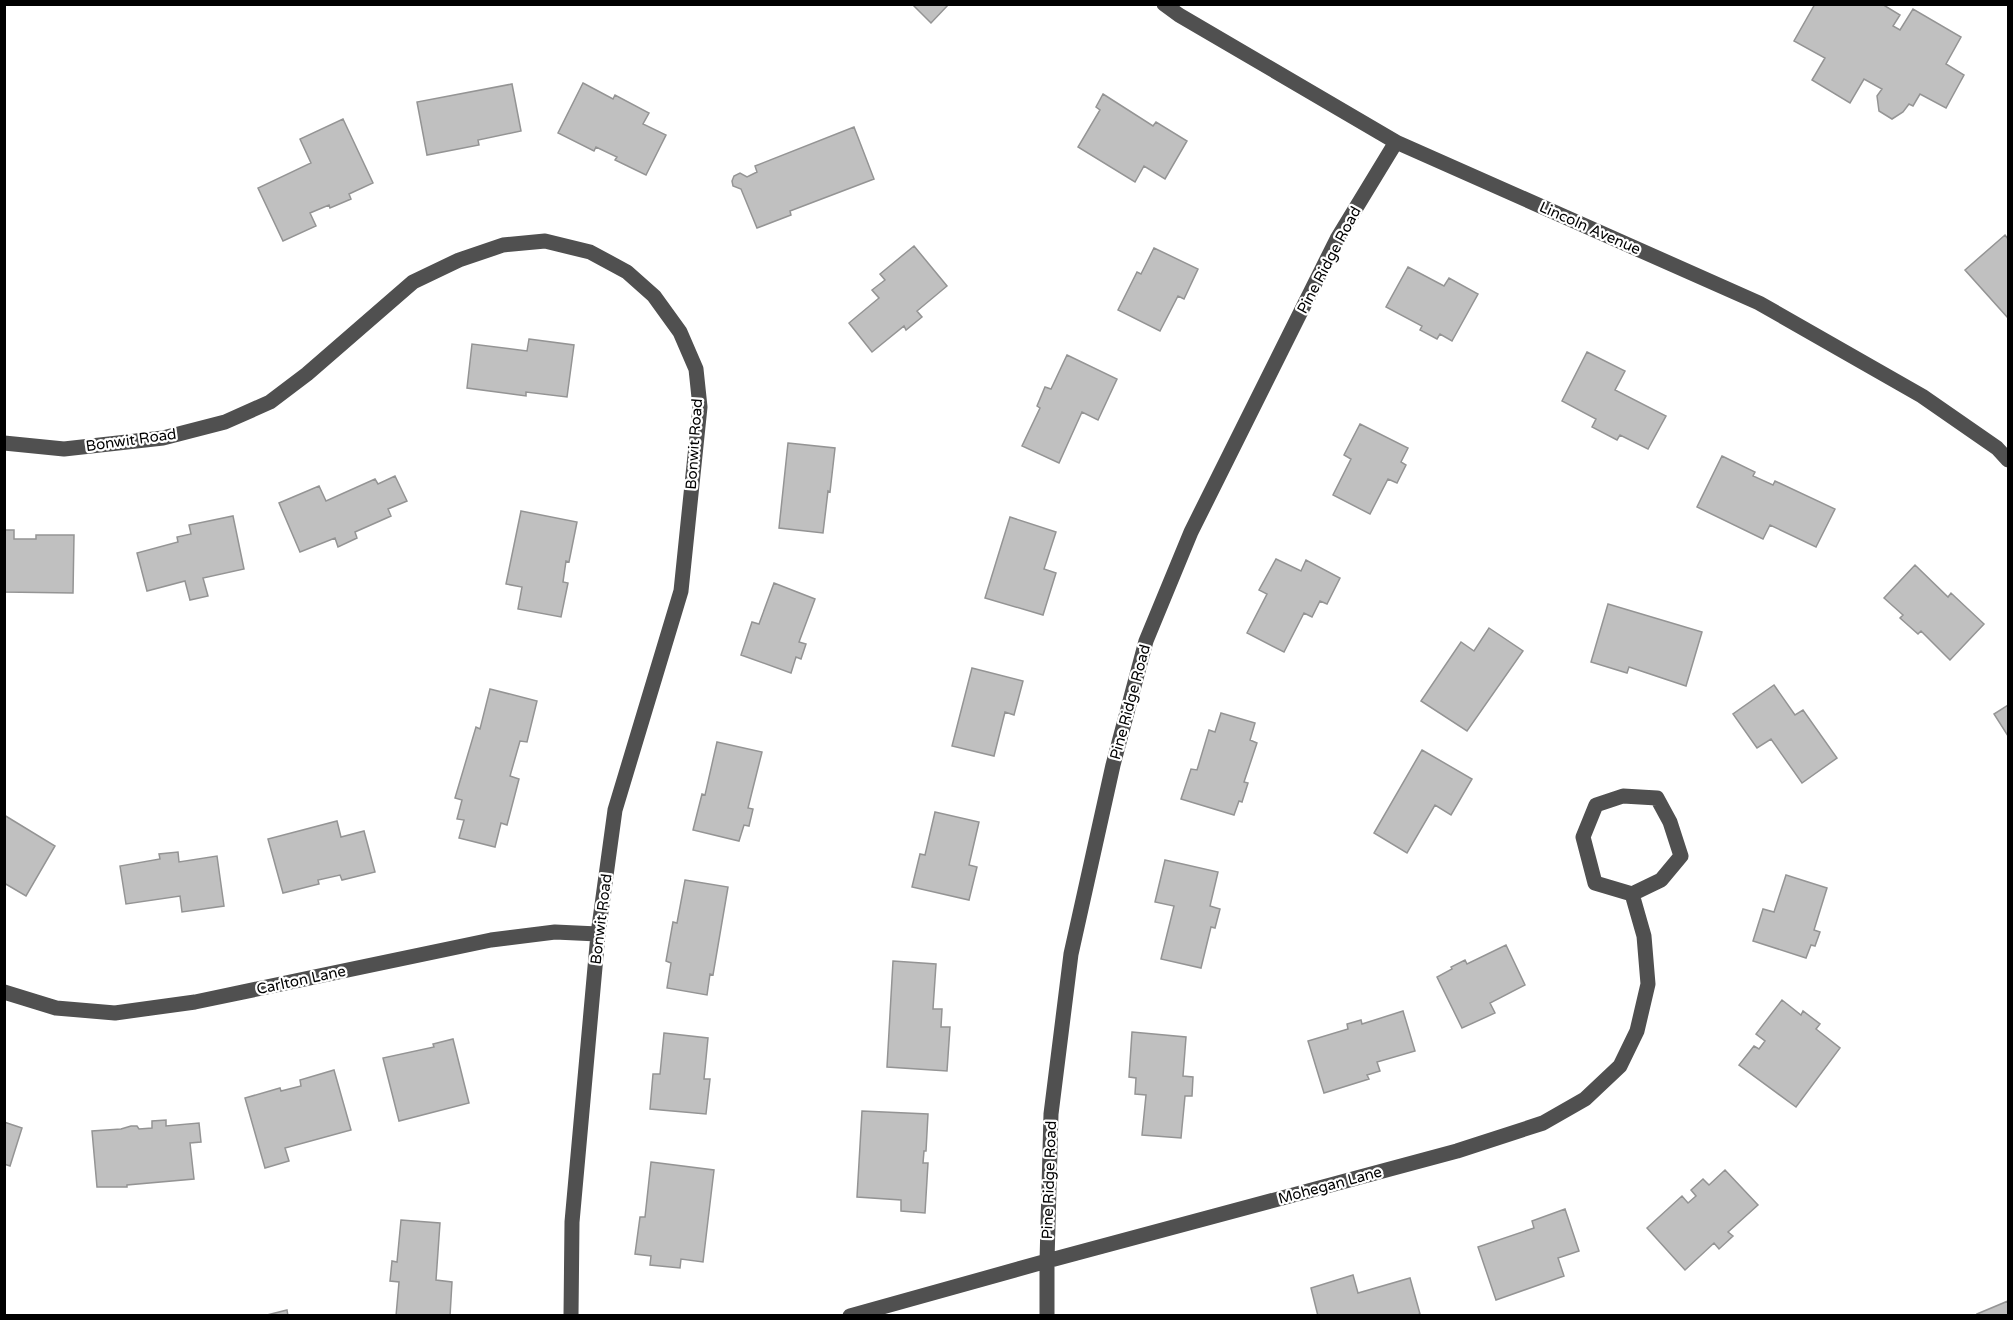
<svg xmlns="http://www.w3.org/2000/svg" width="2013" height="1320" font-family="'Varela Round',sans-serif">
  <rect width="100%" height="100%" fill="#fff"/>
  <path fill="#c0c0c0" stroke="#949494" stroke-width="1.5" d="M912,4h37l-18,19z
    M1815,4h67l18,11 -7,11 7,4 13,-21 48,28 -15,27 18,11 -18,33 -26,-14 -7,12 -4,-2 -6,8 -11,7 -13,-8 -2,-15 5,-7 -18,-10 -14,24 -38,-23 13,-22 -31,-17z
    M583,83l30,16 2,-4 34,18 -6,11 23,11 -20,40 -31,-15 2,-3 -21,-10 -2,4 -36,-18z
    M512,84l9,47 -43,9 1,5 -52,10 -10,-53z
    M1103,94l50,32 3,-4 31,19 -22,38 -21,-13 -9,16 -57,-35 22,-37 -4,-3z
    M343,119l30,64 -24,11 2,5 -21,9 -1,-3 -19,8 6,13 -33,15 -25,-53 53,-25 -11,-24z
    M854,127l20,52 -84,32 1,4 -34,13 -16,-39 -8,-3 -1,-5 2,-5 6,-3 7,4 10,-5 -2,-6z
    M2005,235l3,4v79l-43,-48z
    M914,246l33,40 -30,25 5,6 -16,13 -2,-4 -32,26 -23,-29 30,-25 -7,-8 13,-10 -5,-6z
    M1154,248l44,21 -14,30 -6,-3 -18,35 -42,-21 19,-38 4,2z
    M1408,267l36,19 5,-8 29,16 -26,47 -12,-7 -3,5 -17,-9 2,-4 -36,-19z
    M529,339l45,6 -7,52 -41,-5v4l-59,-8 5,-44 55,7z
    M1587,352l38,19 -10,19 51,26 -18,33 -28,-14 -3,5 -25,-13 4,-8 -34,-18z
    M1067,355l50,24 -19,41 -16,-8 -23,51 -37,-17 18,-38 -3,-2 8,-19 6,2z
    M1360,424l48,24 -7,14 5,3 -9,18 -9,-4 -18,35 -37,-19 18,-36 -7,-4z
    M788,443l47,5 -5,44 -2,-1 -5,42 -44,-5z
    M1722,456l33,16 -2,4 20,9 2,-4 60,28 -19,38 -46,-22 -7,14 -66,-32z
    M395,476l12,25 -19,8 3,7 -36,16 2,6 -19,9 -3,-9 -35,14 -21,-49 40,-17 7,15 49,-22 3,5z
    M521,511l56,11 -8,40 -3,-1 -3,21 5,1 -7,34 -43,-8 4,-22 -16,-3z
    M233,516l11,53 -41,9 5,18 -18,4 -5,-19 -38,10 -10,-38 41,-11 -1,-5 14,-3 -2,-9z
    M1010,517l46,15 -12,37 12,4 -13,42 -58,-17z
    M4,530h10v9h22v-4h38l-1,58 -69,-1z
    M1276,559l25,12 5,-11 34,18 -13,26 -7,-3 -8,16 -8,-4 -20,39 -37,-19 20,-39 -8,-4z
    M1915,565l33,32 3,-4 33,31 -34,36 -29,-29 -3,3 -18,-16 3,-3 -19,-17z
    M774,583l41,16 -16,43 7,2 -5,15 -5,-2 -5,16 -50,-18 11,-33 7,2z
    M1608,604l94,28 -16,54 -57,-19 -2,6 -36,-11z
    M1489,628l34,23 -56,80 -46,-30 40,-59 13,9z
    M972,668l51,13 -9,34 -9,-3 -11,44 -42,-10z
    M1774,685l21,30 8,-5 34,48 -35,25 -31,-44 -14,9 -24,-34z
    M490,689l47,12 -10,41 -7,-1 -10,35 9,3 -12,46 -6,-2 -6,24 -36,-9 5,-18 -7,-1 5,-19 -7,-2 21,-71 4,2z
    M2008,705v31l-14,-22z
    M1221,713l34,10 -5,17 7,3 -13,39 4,1 -6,19 -3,-1 -5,14 -53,-16 10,-30 6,1 12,-40 6,2z
    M717,742l45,10 -14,56 5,1 -4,17 -5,-1 -5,16 -46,-11 9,-36 3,1z
    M1422,750l50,29 -21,36 -16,-10 -28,48 -33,-20z
    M935,812l44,10 -10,43 8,2 -8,33 -57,-13 8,-33 5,1z
    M4,815l51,31 -29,50 -22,-13z
    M337,821l4,16 23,-6 11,41 -33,8 -2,-5 -22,5 1,4 -36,9 -15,-54z
    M178,852l1,10 38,-6 7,50 -42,6 -2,-16 -54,8 -6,-38 40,-7 -1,-5z
    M1165,860l53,12 -8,34 10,3 -5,19 -4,-1 -10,41 -40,-9 13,-53 -19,-4z
    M1786,875l41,13 -13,42 6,2 -5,14 -4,-1 -5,13 -53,-17 10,-32 11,3z
    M685,880l43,7 -15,88 -3,-1 -3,21 -40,-7 4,-25 -5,-2 7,-39 4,1z
    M1506,945l19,40 -35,18 5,10 -33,15 -25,-51 15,-8 -1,-2 14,-7 2,4z
    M893,961l43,3 -3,45h9l-1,18h9l-3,44 -60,-4z
    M1782,1000l19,15 2,-4 17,13 -4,5 24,19 -44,59 -57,-42 15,-19 5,3 6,-8 -9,-7z
    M1403,1011l12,40 -38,11 3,9 -13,4 2,4 -45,14 -16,-52 40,-12 -1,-5 14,-4 1,4z
    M1132,1032l54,5 -3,39 10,1 -1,19h-7l-4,42 -39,-3 4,-40 -11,-1 1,-16 -7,-1z
    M664,1033l44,5 -4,41h6l-4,35 -56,-5 3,-35h7z
    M453,1039l16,64 -70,18 -16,-63 51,-11 -1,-3z
    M334,1070l17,60 -66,18 4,13 -24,7 -20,-70 35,-10 1,3 20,-5 -1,-6z
    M862,1111l66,3 -2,37h-2l-1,12h5l-3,50 -24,-2v-11l-44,-3z
    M166,1120v6l33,-3 2,19 -11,1 4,36 -67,6v2h-30l-5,-56 29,-2 10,-3h6l2,3 13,-1v-7z
    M4,1122l18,6 -12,38 -6,-2z
    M651,1162l63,8 -11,92 -22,-3 -1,9 -30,-3 1,-9 -16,-2 5,-37h5z
    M1725,1170l33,35 -30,27 5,4 -14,13 -5,-6 -29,27 -38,-42 35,-32 6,7 8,-7 -5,-6 12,-11 6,6z
    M1565,1209l14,42 -21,7 6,18 -68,24 -18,-53 56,-19 -2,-7z
    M401,1220l39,3 -4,57 16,2 -2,34h-54l3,-34 -9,-1 2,-20 5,1z
    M1353,1275l5,18 52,-15 10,36 -6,2h-96l-7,-28z
    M2008,1301v15h-30l-1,-2z
    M287,1310l1,6h-25z"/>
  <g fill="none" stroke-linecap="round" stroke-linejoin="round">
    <path stroke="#505050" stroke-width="15" d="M1164,4l15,11 217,127 363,161 163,93 75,52 11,12
      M4,443l60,6 99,-11 62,-16 45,-20 37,-28 106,-92 46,-22 44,-15 42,-4 45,11 37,20 27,24 26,36 16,37 4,38 -19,184 -66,219 -17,124 -26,288 -1,94
      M1623,796l34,2 13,24 11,34 -20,24 -29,14 -37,-11 -12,-46 13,-32z
      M4,992l52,16 59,5 80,-11 296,-62 64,-8 43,2
      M850,1316l197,-55 410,-110 86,-28 42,-24 35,-33 17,-35 11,-47 -4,-48 -12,-42
      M1047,1316v-55l4,-147 20,-160 42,-189 33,-124 45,-109 146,-293 59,-97"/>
  </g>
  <g text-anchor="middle" stroke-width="4.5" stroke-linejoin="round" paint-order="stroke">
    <g font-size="15" fill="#000" stroke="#fff">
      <text transform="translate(1590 228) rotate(24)" y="5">Lincoln Avenue</text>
      <text transform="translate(1329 260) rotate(-62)" y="5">Pine Ridge Road</text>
      <text transform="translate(131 440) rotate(-8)" y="5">Bonwit Road</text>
      <text transform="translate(694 444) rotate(-86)" y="5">Bonwit Road</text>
      <text transform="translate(1130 702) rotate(-75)" y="5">Pine Ridge Road</text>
      <text transform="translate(601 919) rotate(-83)" y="5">Bonwit Road</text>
      <text transform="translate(301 980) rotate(-12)" y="5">Carlton Lane</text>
      <text transform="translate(1049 1180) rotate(-88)" y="5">Pine Ridge Road</text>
      <text transform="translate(1330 1185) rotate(-15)" y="5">Mohegan Lane</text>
    </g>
  </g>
  <rect width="2013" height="1320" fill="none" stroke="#000000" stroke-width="12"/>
</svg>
